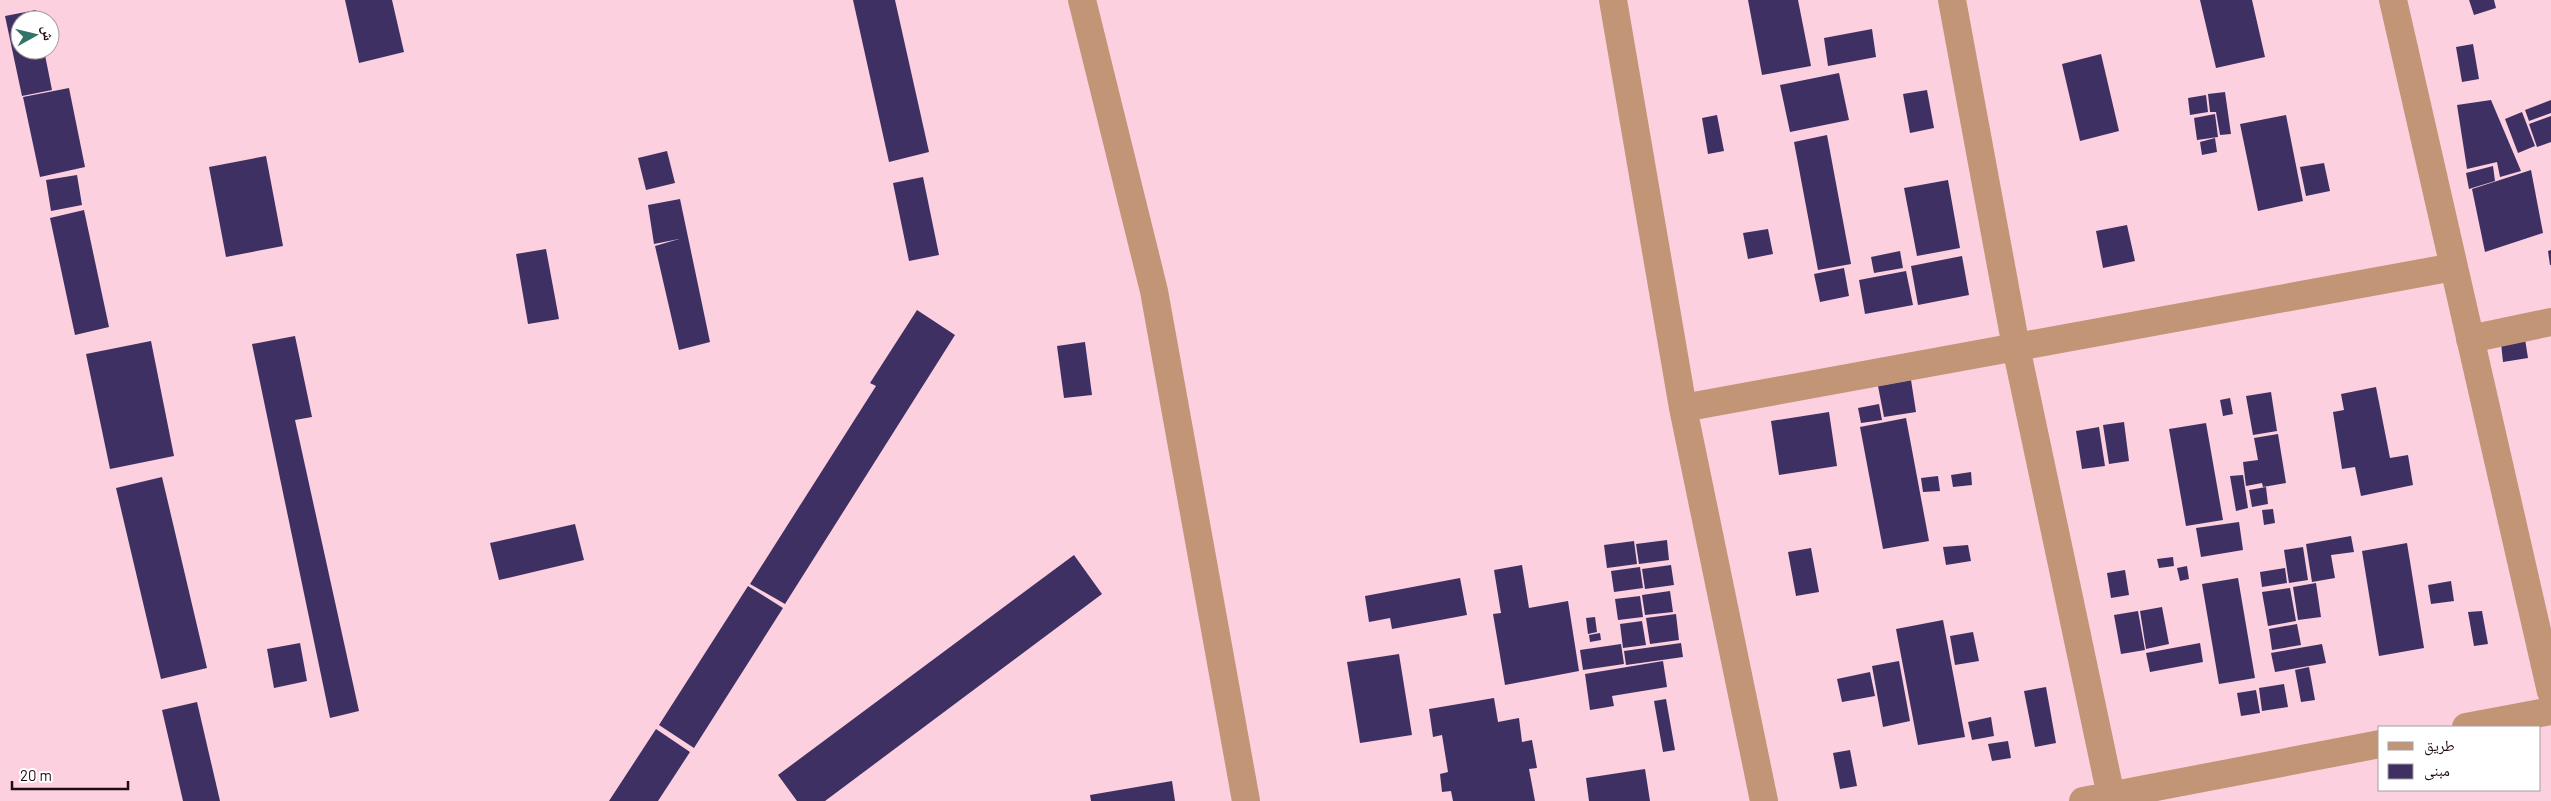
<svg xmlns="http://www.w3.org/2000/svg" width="2551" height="801" font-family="Barlow,'Noto Naskh Arabic',sans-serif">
  <rect width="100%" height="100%" fill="#fcd0df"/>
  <path fill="#3f3063" d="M345,0h47l12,52 -45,11z
    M853,0h42l34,152 -40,10z
    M1748,0h50l13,66 -49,9z
    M2200,0h52l13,57 -49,11z
    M2469,0h25l2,8 -22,7z
    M36,10l2,10h-18v30h24l8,40 -30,6 -17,-80z
    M1872,29l4,28 -48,9 -4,-28z
    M2473,44l6,35 -17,3 -6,-35z
    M2101,54l18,77 -39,10 -18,-77z
    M1839,73l10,47 -59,12 -10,-47z
    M69,88l16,79 -45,10 -17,-80z
    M1927,90l7,38 -24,5 -7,-39z
    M2225,92l6,42 -11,1 -4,-23h-6l-2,-18z
    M2206,95l2,17 -18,3 -2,-17z
    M2491,100l30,71 -21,6 -3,-15 -30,7 -10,-64z
    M2551,100v13l-22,8 -4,-11z
    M2522,112l13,34 -17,7 -13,-34z
    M2215,114l3,23 -21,3 -3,-22z
    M1717,115l7,36 -16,3 -6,-36z
    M2286,115l17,86 -45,10 -18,-87z
    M2551,116v26l-14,5 -8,-23z
    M1827,135l24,129 -33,6 -24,-128z
    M2215,138l2,14 -15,3 -2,-13z
    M667,151l8,32 -29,7 -8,-32z
    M266,156l17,90 -57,11 -17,-90z
    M2324,163l6,28 -24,5 -6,-29z
    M2493,166l2,15 -26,8 -3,-16z
    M2531,170l12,63 -58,19 -13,-63z
    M77,175l5,30 -31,6 -5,-31z
    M923,177l16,78 -30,6 -16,-78z
    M1948,180l12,68 -43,8 -13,-68z
    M680,199l30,143 -31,8 -24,-104 24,-7 -25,5 -6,-39z
    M84,210l25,117 -34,8 -25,-117z
    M2127,225l8,36 -32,7 -7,-37z
    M1768,229l5,25 -25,5 -5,-26z
    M546,249l13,70 -31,5 -12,-70z
    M2551,250v15h-1l-2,-14z
    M1900,251l3,17 -29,5 -3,-16z
    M1962,256l7,39 -51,10 -7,-39z
    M1844,268l5,28 -29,6 -6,-28z
    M1906,271l7,34 -48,9 -6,-34z
    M917,310l38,25 -170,269 -35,-20 126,-198 -6,-3z
    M295,336l17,81 -17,3 64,291 -29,7 -78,-374z
    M2525,339l3,19 -25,4 -2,-19z
    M151,341l23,115 -64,13 -24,-115z
    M1085,342l7,53 -28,3 -7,-52z
    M1911,380l5,32 -32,5 -6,-31z
    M2376,387l14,71 18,-3 5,30 -52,11 -6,-29 -13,2 -9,-57 11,-2 -3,-16z
    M2271,392l6,39 -24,4 -7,-39z
    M2230,398l3,16 -10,2 -3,-16z
    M1879,404l3,16 -21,3 -3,-15z
    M1829,412l8,54 -58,9 -8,-54z
    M1906,418l23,123 -46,8 -23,-122z
    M2124,422l5,39 -20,3 -6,-39z
    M2206,423l17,97 -37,6 -17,-97z
    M2099,427l6,39 -23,3 -6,-38z
    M2278,434l8,49 -23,4 -1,-4 -16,3 -3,-24 15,-2 -4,-22z
    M1971,472l1,13 -19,2 -2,-12z
    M2243,475l5,33 -12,3 -6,-35z
    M1938,476l2,15 -17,1 -2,-14z
    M162,477l45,191 -46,11 -45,-191z
    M2266,487l2,17 -16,3 -3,-17z
    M2273,509l2,14 -11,2 -2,-15z
    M2239,522l4,28 -42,7 -5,-29z
    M575,524l9,36 -85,20 -9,-37z
    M2351,536l3,16 -23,3 4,23 -23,4 -6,-38z
    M1667,540l2,20 -30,4 -3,-20z
    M1634,541l3,23 -30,4 -3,-23z
    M2407,543l17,105 -45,8 -17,-105z
    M1968,545l3,16 -25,4 -3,-18z
    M2303,547l5,33 -19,3 -5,-33z
    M1811,548l8,44 -23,4 -8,-44z
    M1074,555l28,39 -277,207h-28l-19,-26z
    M2173,557l1,9 -15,2 -2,-9z
    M1522,565l7,43 39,-7 11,70 -74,14 -12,-71 8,-1 -7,-43z
    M1671,565l3,20 -29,4 -3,-20z
    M2187,566l2,13 -9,2 -3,-13z
    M1640,567l3,21 -29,4 -3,-21z
    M2285,568l2,15 -25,4 -2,-15z
    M2125,570l4,25 -18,3 -4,-25z
    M1460,578l7,37 -75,14 -2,-11 -21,4 -4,-26z
    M2238,578l17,100 -36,6 -17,-100z
    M2451,581l3,20 -23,3 -3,-19z
    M2316,583l5,34 -23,3 -5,-33z
    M748,586l35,22 -89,140 -35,-23z
    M2290,588l6,33 -28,5 -6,-34z
    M1670,591l3,21 -28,3 -3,-20z
    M1640,596l3,21 -25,3 -3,-21z
    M2162,607l7,37 -23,5 -6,-38z
    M2138,611l7,39 -24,4 -7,-39z
    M2482,611l6,33 -14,2 -6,-34z
    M1676,614l3,26 -29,4 -4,-26z
    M1595,617l2,15 -9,2 -2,-16z
    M1943,620l22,117 -47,8 -22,-116z
    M1642,621l4,24 -23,3 -3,-24z
    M2297,624l4,21 -29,5 -3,-21z
    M1973,632l6,29 -24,4 -5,-29z
    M1600,633l1,7 -11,2 -1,-7z
    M300,643l7,38 -33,7 -7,-39z
    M1681,643l2,14 -57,8 -2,-14z
    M2200,643l3,19 -53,10 -4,-19z
    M1621,644l3,20 -41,6 -3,-20z
    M2322,644l4,19 -51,9 -4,-19z
    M1399,654l13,81 -52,8 -13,-81z
    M1663,661l4,26 -55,9 2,10 -24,4 -5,-36z
    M1899,661l11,60 -27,6 -11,-61z
    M2309,667l6,33 -14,2 -6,-32z
    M1870,672l5,24 -33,6 -5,-23z
    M2284,684l4,23 -26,4 -3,-23z
    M2046,687l10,56 -21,4 -11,-56z
    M2256,690l4,23 -19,3 -4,-23z
    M1494,698l4,24 21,-4 3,24 10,-2 5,28 -8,1 6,32h-82l-2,-10 -9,1 -2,-18 8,-2 -6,-37 -9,2 -4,-28z
    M1666,699l9,51 -12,2 -9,-51z
    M197,702l23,99h-37l-21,-91z
    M1991,717l3,19 -22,4 -4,-18z
    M656,729l34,23 -32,49h-49z
    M2008,741l3,17 -19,3 -4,-17z
    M1850,750l7,36 -17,3 -7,-36z
    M1645,769l5,32h-61l-3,-23z
    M1172,781l3,20h-84l-1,-6z"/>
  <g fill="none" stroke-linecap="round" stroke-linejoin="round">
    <path stroke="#c29577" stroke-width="28" d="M1082,0l72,291 92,510
      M1613,0l70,408 81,393
      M1952,0l64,347 96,454
      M2393,0l158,692
      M2470,339l81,-17
      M1683,408l771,-141
      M2466,727l85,-16
      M2083,801l297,-57"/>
  </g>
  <rect x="2378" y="726" width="162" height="65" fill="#ffffff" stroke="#a79da1"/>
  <rect x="2388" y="742" width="25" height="8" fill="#c29577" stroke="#a79da1"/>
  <text x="2424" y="751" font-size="15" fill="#230b15">طريق</text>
  <rect x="2388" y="764" width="25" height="15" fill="#3f3063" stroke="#a79da1"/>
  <text x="2424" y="776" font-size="15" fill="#230b15">مبنى</text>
  <g transform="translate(35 35) rotate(82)"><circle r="24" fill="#ffffff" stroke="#a79da1"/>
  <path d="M0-4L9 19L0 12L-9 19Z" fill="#327465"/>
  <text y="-8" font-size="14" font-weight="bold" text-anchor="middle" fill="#230b15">ش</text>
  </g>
  <path d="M12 781v8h116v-8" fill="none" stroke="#230b15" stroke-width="2.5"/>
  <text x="20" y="781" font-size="15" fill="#230b15" stroke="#ffffff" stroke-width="4" paint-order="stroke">20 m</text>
</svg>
